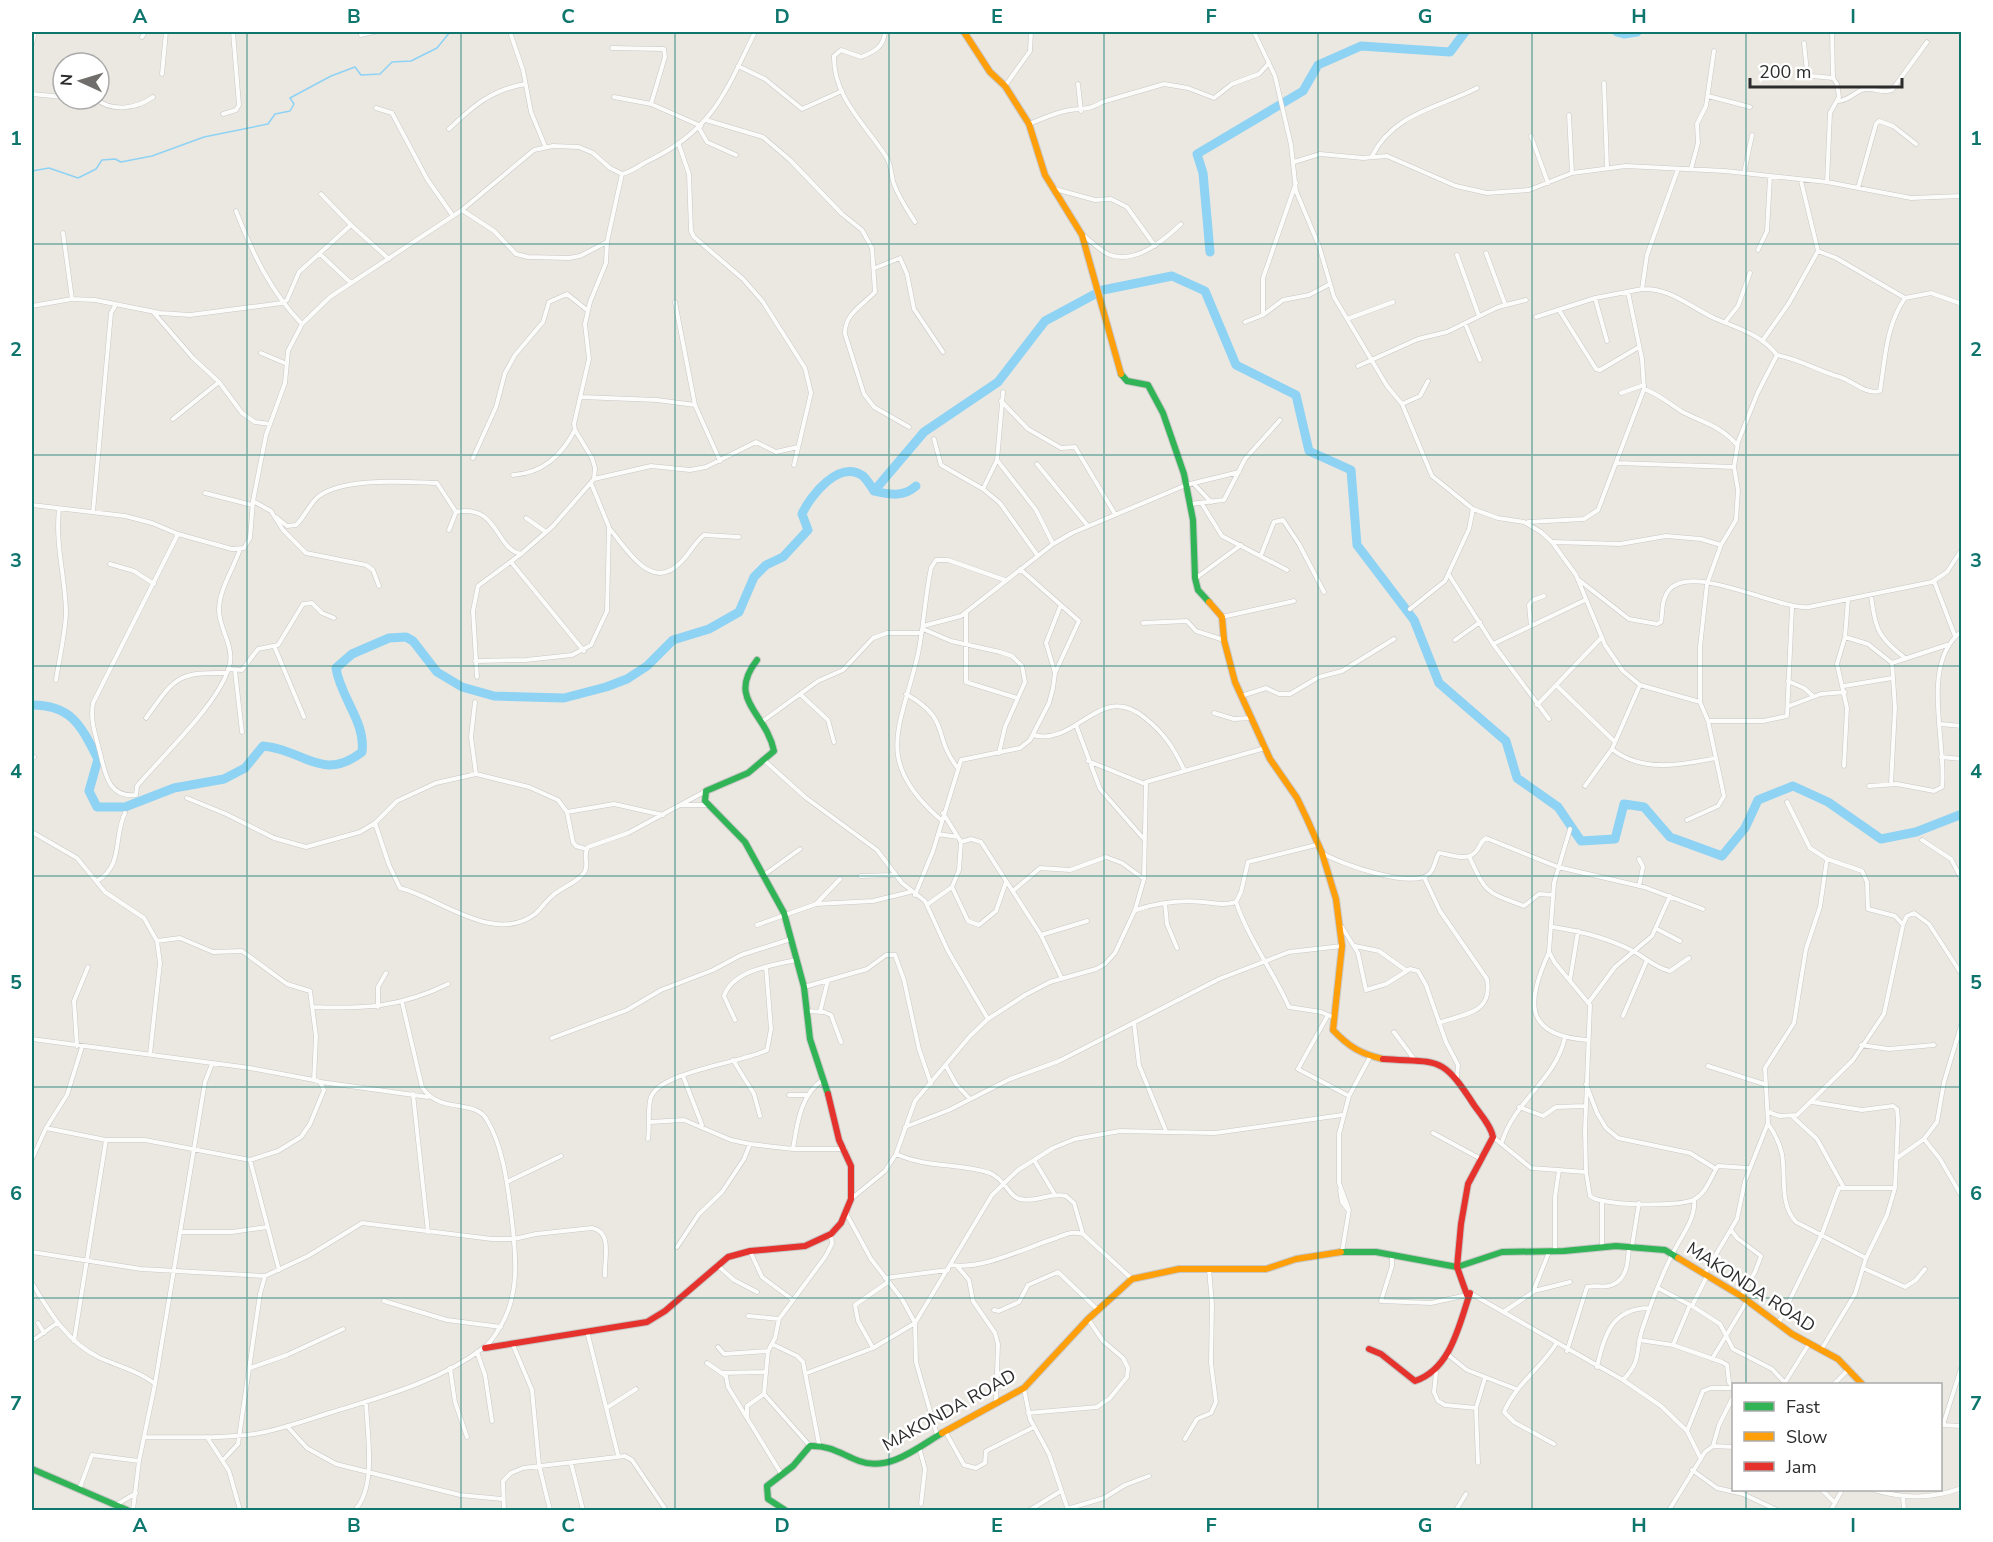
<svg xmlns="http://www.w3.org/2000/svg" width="1993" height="1542" font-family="'Nunito Sans',sans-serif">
  <rect width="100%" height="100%" fill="#ebe8e1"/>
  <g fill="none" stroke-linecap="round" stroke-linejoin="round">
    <path stroke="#8ed2f4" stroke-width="1.5" d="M32,171l17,-3 29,10 18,-9 6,-9 13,-1 6,3 31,-6 52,-19 64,-13 7,-10 15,-3 4,-7 -4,-6 41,-22 24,-9 6,8 19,-1 12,-12 19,-1 26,-13 13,-16"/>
    <path stroke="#8ed2f4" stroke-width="9" d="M1617,32l7,2 13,-2
      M1210,252l-7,-79 -6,-19 106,-63 15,-26 43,-19 89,6 15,-20
      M1103,290l69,-14 33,15 31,74 60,30 13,56 42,19 6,75 57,75 25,63 67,58 11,37 41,29 23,34 34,-2 9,-35 20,3 26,30 52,19 23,-28 13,-28 35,-14 35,16 53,37 35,-7 46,-18
      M874,491l50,-59 74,-50 47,-61 52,-28
      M32,705c40,0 49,21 66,54l-9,32 8,16h28l49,-19 50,-9 21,-11 18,-22c40,3 59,37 99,6 4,-30 -22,-55 -26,-84l16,-14 37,-16 17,-1 7,4 24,31 25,15 32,9 70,2 42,-11 21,-8 20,-13 26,-26 36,-11 30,-17 15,-35 12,-12 17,-8 25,-27 -6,-16c8,-18 37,-55 61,-38 4,4 8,10 11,15 16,4 30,6 42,-5"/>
    <g stroke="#c8c7c7" stroke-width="5">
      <path id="street" d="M885,32c-1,15 -11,20 -24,25l-20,-7 -7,6c-1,42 33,70 53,102 4,7 4,15 6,23 4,14 14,28 22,41
        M1254,32l21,44 16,69 5,46 23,55 15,51 53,89 15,18 30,72 41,33 25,9 26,4 17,10 11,10 24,33 29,70 18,26 17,14 60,17 8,19 16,75 -6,10 -31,14
        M1832,32l1,46
        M361,35l13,-3
        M511,35l12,35 8,42 14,34
        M142,37l3,-5
        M1804,43l3,29 5,4 21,2 4,6 2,13 -9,16 -3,69
        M32,44l3,-12
        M612,48l52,1 1,8 -14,47
        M738,66l27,13 37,30 40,-18
        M162,74l4,-42
        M1604,83l3,84
        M1078,84l3,27
        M1005,86l25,-35 1,-19
        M32,94l31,3
        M1708,96l42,11
        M614,97l37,7 50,22
        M96,99c16,13 40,10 57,-2
        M1838,101c12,0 17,-11 28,-12 10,-1 16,5 26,1l35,-48
        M376,108l16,5 35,66 26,37
        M223,114l13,-4 3,-5 -6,-73
        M1569,115l3,58
        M706,120l57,17 27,23 52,54 20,16 10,18 3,44c-12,13 -31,22 -30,42l19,60 10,13 35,20
        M1029,124c13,-5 27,-12 41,-14 13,-2 20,0 32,-8l62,-18 24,4 26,10 18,-14 27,-10 10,-11
        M699,128l8,14 29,13
        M449,129c24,-23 42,-39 76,-45
        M1531,136l17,47
        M679,145l10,29 2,57 3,6 49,42 20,23 42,66 6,25 -17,72
        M1372,156c22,-43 66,-48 105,-68
        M1294,162l26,-8 43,4 24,-2 69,30 31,7 42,-3 43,-17 54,-7 99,5 102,11 84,16 51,-2
        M1691,169l7,-26 -1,-19 9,-18 8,-55
        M1744,173l8,-38
        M1801,181l17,70 18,7 69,40 26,-5 31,11
        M1858,188l18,-64 3,-3 14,5 23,18
        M1055,189l40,11 16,-1 16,8 28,39
        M321,194l30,31
        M462,210l32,21 22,23 12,3 41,1 11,-2 27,-14 15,-68
        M236,211c17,43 34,80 66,113
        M63,233l9,66
        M1083,235c8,6 17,16 27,20 27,9 54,-15 71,-31
        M1758,250l9,-19 3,-54
        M1486,253l19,51
        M320,254l31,29
        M1457,255l22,61
        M875,268l25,-10 7,16 7,35 29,43
        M1642,289c29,-1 48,18 72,29 25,11 45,15 63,37l-19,37 -20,50 -4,25 4,23 -2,30 -15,25 -14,39 -7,63v55
        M1628,292l14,67 2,30c15,5 24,14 37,22 22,12 39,14 56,34
        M1595,298l12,43
        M675,302l20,103
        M32,306l40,-7 23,1 65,13 30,2 92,-12 5,-3 12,-28 52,-47 38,34
        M1559,310l37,59 4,1 39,-23
        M154,313l39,45 26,24 23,31 13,9 15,2
        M1263,315v-37l33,-95
        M1536,317l59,-19 47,-9 5,-34 31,-86
        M1347,319l46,-17
        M1726,321l12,-15 12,-33
        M1245,322l18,-7 20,-15 26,-5 21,-11
        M1465,323l15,37
        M1763,340l26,-37 29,-52
        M261,353l26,11
        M1777,355c22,4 42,16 63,22 13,4 26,18 40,14 5,-31 6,-66 25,-93
        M1358,366l60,-27 29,-7 51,-25 28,-7
        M1621,393l23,-8
        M581,397l76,3 38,5 25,56
        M1001,401l27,28 33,19 14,-1 40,67
        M1402,404l18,-8 8,-15
        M173,419l46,-37
        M934,439l7,26 42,24 17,14 38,53
        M473,458l23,-51 9,-34 10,-18 28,-33 6,-20 18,-8 20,16
        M997,460l39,50 17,34
        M1617,463l117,4
        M1037,464l51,62
        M513,475c30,-2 48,-19 62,-45
        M594,479l57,-13 39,4 16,-3 50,-25 20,10 22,-5
        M1194,484l17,18
        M983,489l14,-29 6,-68
        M205,493l47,12
        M253,501l18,10 12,19 23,23 60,12 7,5 6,16
        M1190,504l34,-4 21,-41 35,-39
        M1202,504l20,32 65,34
        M32,505l93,11 27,7 26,11 54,15 12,-1 6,-10 3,-37 13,-66 19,-52 3,-32 14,-27 28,-27 132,-87 72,-60 19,-4 26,1 14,6 17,15 12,6c10,-2 19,-10 28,-14 63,-30 76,-69 105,-128
        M93,512l18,-199 4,-7
        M276,517l11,9 9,-1c9,-8 13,-21 23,-29 26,-19 86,-14 118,-13l19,29
        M526,518l20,14
        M1528,522l56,-3 14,-9 46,-121
        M609,528c17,19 41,65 71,35 9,-8 14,-20 24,-28l35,2
        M449,530l7,-18c43,-8 39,37 65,42
        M178,534l-85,169c-3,18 2,29 6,46 6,21 7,49 37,46l1,-9c25,-30 86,-86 93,-123 3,-19 -11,-35 -11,-53 0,-21 15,-42 21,-61
        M1553,542l67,2 46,-8 35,3 20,6
        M1261,555l13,-33 9,-2 16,24 25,48
        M511,562l73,89
        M110,564l24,7 20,13
        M1020,569l59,52 -24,52
        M1449,575l44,69 56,75
        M1196,578l45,-33
        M1579,580l50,39 28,5 4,-2c2,-11 0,-22 8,-32 24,-28 108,20 140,17l123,-25 15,-10 15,-23
        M1934,581l21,55
        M1871,595c4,34 7,42 34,63
        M1410,609l35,-28 24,-52 4,-20
        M966,612v70l51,16
        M1222,617l72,-16
        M1143,623l44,-2 9,10 28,9
        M923,626l38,-10 92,-72 19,-11 114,-48 53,-13
        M1531,626l-2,-21 4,-5 11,-4
        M923,629l28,12 49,11 12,4 10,10 3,16 -20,45 -6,26
        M1845,637l23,7 24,19 3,45 -4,76
        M1455,640l25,-18
        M1493,644l92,-44
        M275,648l29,69
        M475,661l51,-1 46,-5 19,-10 16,-34 2,-84 -18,-44
        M1892,663l55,-18
        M228,669l14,1 16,-21 20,-4 25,-41 9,-1 10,10 12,5
        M235,671l7,61
        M477,677l-4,-66 5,-25 43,-32 32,-28 41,-47 1,-11 -3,-10 -17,-28 -1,-6 15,-65 -4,-35 5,-22 16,-39 1,-21
        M56,680c3,-21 10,-49 10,-69 -1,-35 -11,-67 -7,-102
        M1788,681l16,7 9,8
        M1556,685l59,57
        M1844,686l48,-8
        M800,694l28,26 6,22
        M906,694c46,26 26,41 51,73
        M1241,696l25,-8 13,6h11l29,-17 23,-6 52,-32
        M475,702l-4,35 5,37
        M1537,705l65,-68
        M1789,706l32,-12 24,-2
        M1214,713l20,6 17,-1
        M146,718c29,-40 30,-46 81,-45
        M763,721l55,-40 25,-11 30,-32 14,-5h35
        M1708,721h55l24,-5 5,-108
        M1940,724l22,2
        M1076,725l24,64 43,49
        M1033,735c44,12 67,-55 112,-17 19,15 29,30 39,52
        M1612,749c30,24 69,16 104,9
        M1941,757l21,2
        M32,759l2,-2
        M765,761l40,36 72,53 25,33 23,18 23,50 40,68
        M1088,761l57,23
        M1844,766l3,-58 -10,-44 8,-27 3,-38
        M1585,786l27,-37 28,-64
        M1869,786l28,-2 37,7 8,-4c5,-46 -23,-124 20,-156
        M187,798l39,16 48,24 32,9 54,-15 15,-9 22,-22 39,-18 40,-9 53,13 29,13 9,12 6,30 3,4 10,3
        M681,805h27
        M567,812l47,-8 49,11
        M941,820c-69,-60 -40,-92 -23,-166 6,-29 7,-58 13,-86l5,-8h12l57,20
        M375,823l14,42 11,23c40,10 94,57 135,26 6,-5 10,-12 16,-17 9,-9 26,-14 33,-24 6,-8 -2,-18 4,-26l40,-14 78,-42
        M1570,829l-16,54 -5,69 6,11 35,42 -5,126 1,41 4,24c11,10 88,11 103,4 14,-7 17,-22 25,-34l31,2
        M32,832l45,26 28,34 39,26 13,23 3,22 -10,91
        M938,834l20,3
        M1922,840l29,19 11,21
        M961,842l10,-3 10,3 60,93 21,44
        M1322,853c19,11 89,36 107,21 6,-5 6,-15 10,-21 11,1 30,10 38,-3 4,-5 3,-8 9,-12l72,29 86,20 59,22
        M1469,856c18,39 16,35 55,50l15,-12 14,1
        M1639,859l4,8 -4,19
        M764,875l36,-26
        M860,876l35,-1
        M1424,877l16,34 47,68c6,36 -23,34 -48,44
        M97,881c27,-16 16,-44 28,-68
        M952,887l16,34 11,4 17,-14 10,-29
        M1014,890l26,-22 30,2 36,-13 16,6 22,16
        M915,895l18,-44 28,-91 59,-12 10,-8 19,-37 4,-15 2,-15 -9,-30 14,-36
        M1236,902c13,38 37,69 53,105l32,5 12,5
        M1165,903l2,21 10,24
        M816,904l24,-25
        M928,904l24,-17 7,-17 2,-28 -18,-29
        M1136,910c21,-7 44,-10 67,-8 13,1 20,4 33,0l5,-10 7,-30 68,-17
        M1903,924l4,-8 7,-3 15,11 33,51
        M757,925l59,-21 57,-3 37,-9
        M1342,927l16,26 8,37 20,-6 24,-15 8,2 8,14 20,57 12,23 -1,13
        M1553,927c27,4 55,11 80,24 13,7 23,17 37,20l19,-13
        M1657,929l23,12
        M1041,935l46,-14
        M157,941l23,-3 33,14 29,-1 45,33 23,7 6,45 -2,44
        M1355,946l24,5 28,20
        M1549,952c-21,48 -28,83 38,88
        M1570,980l8,-49
        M804,987l63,-18 19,-14h9l9,25 15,69 12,35
        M1589,1002l26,-35 37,-31 18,-40
        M313,1007c52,2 88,0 135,-23
        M378,1007v-20l8,-14
        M806,1011l18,1 7,3 10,27
        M820,1012l8,-32
        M1328,1015l-30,54 51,27
        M1623,1016l24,-56
        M735,1020l-11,-24c9,-26 49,-31 72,-36
        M1134,1023l5,42 27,66
        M1394,1032l20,27
        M552,1038l75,-28 34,-20 52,-20 28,-15 50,-16
        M32,1039l218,29 64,12 6,2 4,8 -14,34 -9,13 -23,14 -28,9 -105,-20h-39l-60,-12
        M1861,1045l28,4 45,-4
        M77,1046l-3,-45 14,-34
        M733,1060l21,34 6,22
        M946,1066l10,18 14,15
        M1708,1066l56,18
        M683,1076l19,49
        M321,1082l107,15
        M1586,1084l11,29 9,15 12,10 72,15 26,16
        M413,1094l15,138
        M789,1095h17
        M1812,1102l50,8 31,-4 4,3 1,11 -3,68 -8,27 -21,43 -11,36 -34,56
        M1519,1107l24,9 13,-9 29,-1
        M1768,1112l12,4 17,-1 56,-55 31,-46 19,-89 -8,-9 -27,-7 -1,-27 -5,-11 -35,-12 -17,-11 -23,-46
        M1793,1117l24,22 26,47
        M650,1122l34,-2 47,20 19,4 43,5h52
        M1768,1124c7,9 11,18 14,30 4,22 -3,50 14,68l70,36
        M905,1127l44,-17 61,-31 49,-18 160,-82 70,-27 53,-6
        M1433,1133l48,26
        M1493,1137l38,31 55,4
        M648,1139c2,-13 -1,-31 3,-42 10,-26 94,-35 116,-47l4,-21 -5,-62
        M1924,1139l16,20 22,38
        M1502,1142c12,-41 54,-62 63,-105
        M793,1149c4,-26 8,-56 31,-70
        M896,1154c34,15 62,8 94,19 15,6 19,24 30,26 15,4 31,-7 46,-3l8,7 9,31
        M1897,1158l27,-19 13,-17 7,-40 18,-60
        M32,1159l14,-31 21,-33 15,-48
        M250,1160l29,110
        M1034,1160l21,35
        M507,1182l54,-26
        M1340,1190l2,12 6,8
        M851,1199l34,-28 11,-17 19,-53 55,-65 18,-17 37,-24 25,-13 46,-13 9,-5 10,-11 20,-43 9,-31 2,-97 119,-34
        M846,1213l25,46 31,40 13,24 1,39 21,73
        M1731,1230l6,8 24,18 -6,16 -14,24
        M180,1232h52l35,-5
        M1632,1246l7,-43
        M677,1247l22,-33 23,-22 22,-33 6,-15
        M1602,1247v-45
        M750,1251l12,26 31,23
        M1555,1251v-54l4,-27
        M32,1252l109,17 124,7
        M1342,1252l7,-42 -10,-27v-49l10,-38 21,-39
        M1392,1256v10l-11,35 50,2 36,-8
        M717,1265l17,15 23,12
        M952,1265c31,5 75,-18 104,-27 11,-4 15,-7 27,-4l49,45
        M957,1266l12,14 4,21 22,32 3,11 -2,57
        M1863,1268l42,19 11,-7 9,-11
        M1705,1273l32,-54 8,-38 23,-58 -3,-55 29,-45 12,-74 14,-42 7,-48
        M885,1278l63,-8
        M32,1283c18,30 35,59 68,75 18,8 39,13 55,26
        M1658,1288l34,18 28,18 13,25 39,20 13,14
        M1534,1291l36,-9
        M1470,1293l153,87 38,26 26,25 14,28
        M384,1301l63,19 54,7
        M1692,1306l15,-30
        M994,1310l5,1 20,-9 9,-17 30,-13 40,38
        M1505,1311l28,-19 16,-40
        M748,1316l31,3
        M38,1323l6,10
        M1778,1324l44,-90 17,-46h56
        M587,1331l31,124
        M1639,1340l34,5 49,17 5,3 2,17 5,7
        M32,1341l25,-18
        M74,1341l32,-201
        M772,1344l25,12 6,6 16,82
        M513,1345l19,45 7,75 11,45
        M1673,1345l17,-40
        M718,1347l6,7 44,-3
        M873,1348l-15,-27 -3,-16 33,-23
        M1567,1351l20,-64c8,-2 17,1 25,-2 16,-6 16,-25 17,-39
        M477,1352l8,23 7,46
        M1447,1354l20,16 49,19
        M1712,1359l35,-58
        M707,1363l19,13 2,11 54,88
        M1597,1367c7,-32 15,-59 53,-59
        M250,1368l37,-13 56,-26
        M450,1368l5,34 12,35
        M721,1373l44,-1
        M807,1373l66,-25 42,-25 77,-128 26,-25 35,-22 22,-9 45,-8 95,2 127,-18
        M1436,1373l-2,19 4,9 7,4 31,3
        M1623,1380c19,-20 12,-27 19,-50 9,-27 19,-54 32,-79 8,-16 22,-33 20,-51
        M1784,1384l25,-40
        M1834,1384l15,-15
        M1024,1389l6,30 19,35 19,56
        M764,1394l46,52
        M608,1407l28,-18
        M1028,1413l69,-6 13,-9 17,-21 1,-9 -5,-10 -20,-17 -15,-22
        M747,1418v-12l17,-12 4,-43 7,-13 4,-19 46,-62 7,-13 -1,-10
        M1941,1425l21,1
        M1943,1425l19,-60
        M287,1426l20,22 29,16 124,31 42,4
        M945,1431l19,34 12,3 9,-5 1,-12 48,-24
        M1687,1431l16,-40 8,-3h21
        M145,1437c36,0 73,2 109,-3 25,-4 50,-13 75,-21 52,-16 110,-31 154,-65 7,-4 13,-14 17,-21 20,-32 16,-71 12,-106 -4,-32 -8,-73 -25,-101 -12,-22 -47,-5 -65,-33l-20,-85
        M207,1437l22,34 11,39
        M1185,1439l12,-20 14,-6 5,-11 -5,-39 1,-59 -3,-35
        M1554,1444l-40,-22 -10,-10c12,-28 36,-43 52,-68
        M1713,1446l6,-21 15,-30
        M919,1447l6,22 -4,35
        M224,1459l14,-15 22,-150 5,-18 43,-20 54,-33 130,16h22l22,-5 56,-6c21,4 12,31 13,48
        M571,1463l12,47
        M1478,1463l-2,-55 9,-30
        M1692,1470l25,18 26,6 34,16
        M79,1490l13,-35 47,6
        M1822,1490l13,13
        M1874,1490c31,9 57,9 88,-2
        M1903,1496l1,14
        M116,1505l20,-12
        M1067,1509l37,-11 21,-13 24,-9
        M133,1510l6,-49 16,-77 50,-302 7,-18
        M355,1510c22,-24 12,-76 11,-108
        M504,1510l-1,-29 8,-8 12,-5 102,-12 7,4 34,50
        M1030,1510l31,-19
        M1456,1510l10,-16
        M1669,1510l36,-58 8,-6 21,1
        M1831,1510l11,-20"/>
    </g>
    <g stroke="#c8c7c7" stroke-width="8">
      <path id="fast" d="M1121,374l6,7 21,4 15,28 21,61 9,46 2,58 3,12 11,12
        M757,660c-31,40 9,52 17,91l-26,22 -42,18 -1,10 40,41 39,71 20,74 6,52 18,55
        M1341,1252h35l81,15 45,-15 62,-1 52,-5 49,4 13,8
        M32,1469l95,41
        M785,1510l-17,-11 -1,-13 26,-20 17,-20c20,-1 31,8 49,15 30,11 58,-13 83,-28"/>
    </g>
    <g stroke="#c8c7c7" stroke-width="8">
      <path id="slow" d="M964,32l26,40 15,14 24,38 16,51 37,60 39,139
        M1209,602l13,15 2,23 11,42 35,77 27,39 10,21 15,34 14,46 6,47 -9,84c16,17 28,24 50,29
        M1678,1258l63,38 51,38 46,25 24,25
        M942,1433l82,-45 64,-69 44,-40 47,-10h87l30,-10 45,-7"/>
    </g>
    <g stroke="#c8c7c7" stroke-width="8">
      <path id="jam" d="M485,1348l162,-26 18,-11 63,-54 22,-6 55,-5 26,-12 10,-11 10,-24v-33l-12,-26 -11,-46
        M1369,1349l12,5 34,27c36,-12 44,-56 55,-88l-3,2 -10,-28 4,-43 7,-40 25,-47c-2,-11 -12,-22 -19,-32 -33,-51 -35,-42 -91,-46"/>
    </g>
    <use href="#street" stroke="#fcfcfa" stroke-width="4"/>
    <use href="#fast" stroke="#30b455" stroke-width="6"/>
    <use href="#slow" stroke="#ff9f0a" stroke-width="6"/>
    <use href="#jam" stroke="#e5322d" stroke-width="6"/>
  </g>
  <path fill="none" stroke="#0f766e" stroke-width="1.5" stroke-opacity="0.55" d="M247,32v1478M461,32v1478M675,32v1478M889,32v1478M1104,32v1478M1318,32v1478M1532,32v1478M1746,32v1352M32,244h1930M32,455h1930M32,666h1930M32,876h1930M32,1087h1930M32,1298h1930M1746,1490v20"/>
  <g text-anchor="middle" stroke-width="5" stroke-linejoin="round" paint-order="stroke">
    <g font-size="18" fill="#2c2c2c" stroke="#fff">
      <text transform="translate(1751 1287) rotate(33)" y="6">MAKONDA ROAD</text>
      <text transform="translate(949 1410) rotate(-29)" y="6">MAKONDA ROAD</text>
    </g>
  </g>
  <rect width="1993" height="1542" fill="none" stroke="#ffffff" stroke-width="66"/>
  <rect x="1732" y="1383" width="210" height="108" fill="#ffffff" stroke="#ababab" stroke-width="1.5"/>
  <rect x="1744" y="1402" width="30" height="9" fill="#30b455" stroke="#ababab" stroke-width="1.5"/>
  <text x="1786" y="1413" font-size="18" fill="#2c2c2c">Fast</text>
  <rect x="1744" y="1432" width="30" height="9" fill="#ff9f0a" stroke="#ababab" stroke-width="1.5"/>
  <text x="1786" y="1443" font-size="18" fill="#2c2c2c">Slow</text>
  <rect x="1744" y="1462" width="30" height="9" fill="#e5322d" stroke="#ababab" stroke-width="1.5"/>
  <text x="1786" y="1473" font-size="18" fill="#2c2c2c">Jam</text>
  <g transform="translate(81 81) rotate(274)"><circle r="28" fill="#ffffff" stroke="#ababab" stroke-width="1.5"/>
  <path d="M0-4.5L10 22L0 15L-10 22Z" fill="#6f6e6b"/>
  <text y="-9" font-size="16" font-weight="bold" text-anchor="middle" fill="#2c2c2c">N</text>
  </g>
  <path d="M1750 78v9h152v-9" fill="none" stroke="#2c2c2c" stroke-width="3"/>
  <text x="1759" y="78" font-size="18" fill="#2c2c2c" stroke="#ffffff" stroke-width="4.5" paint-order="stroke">200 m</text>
  <rect x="33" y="33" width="1927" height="1476" fill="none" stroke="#0f766e" stroke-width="2"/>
  <g font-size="20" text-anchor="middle" font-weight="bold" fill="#0f766e">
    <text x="140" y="23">A</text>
    <text x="354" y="23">B</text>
    <text x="568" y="23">C</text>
    <text x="782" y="23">D</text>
    <text x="997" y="23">E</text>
    <text x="1211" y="23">F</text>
    <text x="1425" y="23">G</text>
    <text x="1639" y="23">H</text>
    <text x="1853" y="23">I</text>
    <text x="16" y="145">1</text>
    <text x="1976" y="145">1</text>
    <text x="16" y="356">2</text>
    <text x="1976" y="356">2</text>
    <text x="16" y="567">3</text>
    <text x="1976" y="567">3</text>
    <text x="16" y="778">4</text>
    <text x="1976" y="778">4</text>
    <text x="16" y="989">5</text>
    <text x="1976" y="989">5</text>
    <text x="16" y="1200">6</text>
    <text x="1976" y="1200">6</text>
    <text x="16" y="1410">7</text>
    <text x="1976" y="1410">7</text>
    <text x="140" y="1532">A</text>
    <text x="354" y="1532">B</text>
    <text x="568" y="1532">C</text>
    <text x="782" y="1532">D</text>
    <text x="997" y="1532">E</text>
    <text x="1211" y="1532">F</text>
    <text x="1425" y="1532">G</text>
    <text x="1639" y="1532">H</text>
    <text x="1853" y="1532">I</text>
  </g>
</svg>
